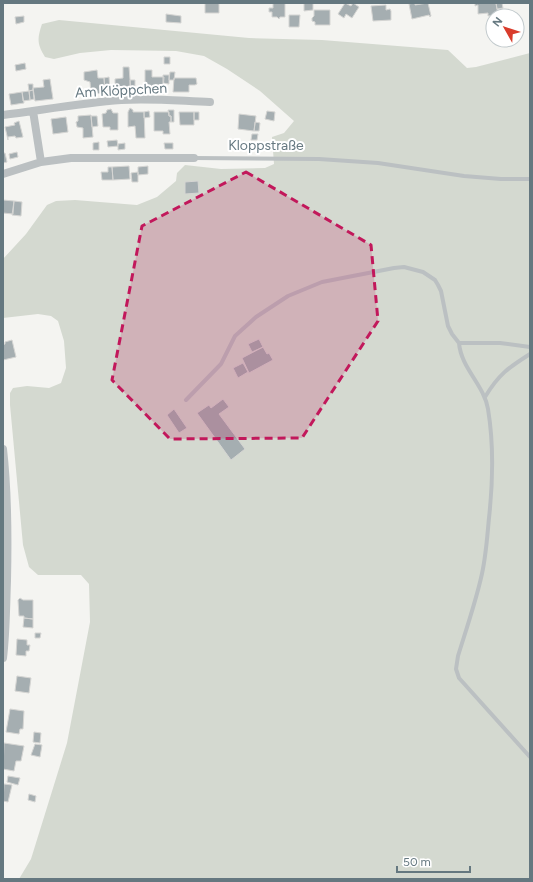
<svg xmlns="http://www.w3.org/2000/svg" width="533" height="882" font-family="Figtree,sans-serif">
  <rect width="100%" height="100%" fill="#f4f4f1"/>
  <path fill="#d4d9d0" d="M59,20l190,18 73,2 126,10 19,18 9,-1 54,-14v826h-511l12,-20 36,-116 23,-121 -1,-38 -8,-9h-43l-9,-8 -6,-22 -13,-140v-12l3,-5 14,-2 22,2 12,-5 5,-15 -2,-27 -6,-20 -7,-5 -13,-2 -35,4v-59l23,-25 21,-29 9,-4 19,-1 62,5 20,-8 19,-16 1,-8 8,-8 36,4 44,-1 9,-4 -2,-27 12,-4 10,-12 -34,-30 -33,-22 -23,-13 -28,-5 -65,-1 -31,3 -26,6 -9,-2c-8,-13 -8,-18 -3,-33z"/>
  <path fill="#a5aeb1" stroke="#d5d5d3" d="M205,3h14v10h-14z
    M273,3h12v14h-5l-1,2 -2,-2h-5v-5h-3v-4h4z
    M304,3h9v7l-9,1z
    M345,3l6,3 2,-3 6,4 -7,11 -6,-4 -2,4 -6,-4z
    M415,3v2l13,-2 3,13 -1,1 -1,-2 -17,4 -3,-15z
    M475,3h21l2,12 -10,1v-3l-10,1v-9l-3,1z
    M496,3h6l1,5 -6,1z
    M386,5v5l4,-1 1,2v9l-18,1 -2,-15z
    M314,10h16v15h-15v-3l-3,-1v-3l2,-2z
    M166,14l15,2v7l-15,-1z
    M289,15h11l-1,12h-10z
    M24,16v6l-8,2 -1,-7z
    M164,57h6v7h-6z
    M25,63l1,6 -10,2 -1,-6z
    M123,67h6l2,25h-16v-13l8,-1z
    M97,70l1,8h6l1,15 -14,1 -1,-12 -6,-2v-8z
    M145,70h7v7h12l-1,14h-18z
    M170,72h5l-1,8h-5z
    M163,75h6v9l-6,-1z
    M109,77l1,13h-5l-1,-12z
    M174,78h22l1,6 -2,1h-6v7h-16z
    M50,79l3,20 -18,2 -2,-13 11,-1 -1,-7z
    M130,80h5v9l-5,1z
    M28,84h5v6l-4,1z
    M33,90l1,9 -4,1 -1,-9z
    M29,91l1,9 -7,1 -1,-9z
    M22,92l2,11 -13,2 -2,-11z
    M130,108l3,2v2h11l1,26h-9l-1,-12 -7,1v-15z
    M111,109l2,4h5v17h-8v-3h-7l-1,-13 4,-1 1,-3z
    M168,110h6v12h-3v-6h-2z
    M149,111l1,6 -6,1v-6z
    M267,111l8,1 -1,9 -9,-2z
    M154,112h15v4h2v6h-2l1,12h-7v-3h-9z
    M179,112h15v13h-14z
    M194,112h5v8h-5z
    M239,114l17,2 -2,15 -16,-2z
    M91,115l2,22 -10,1v-10l-6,-1 -1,-5 2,-1v-5z
    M91,116h6l1,10 -6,1z
    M66,117l2,15 -15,2 -2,-15z
    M19,121l4,16 -7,1 -1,-2 -7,1v3l-3,-13 10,-2 -1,-2z
    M255,122l5,1 -1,8h-5z
    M252,134h6l-1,6h-6z
    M117,140l1,6 -10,1 -1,-6z
    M99,142v8h-6v-7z
    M125,143v6l-7,1v-6z
    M164,143h9v6h-8z
    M17,152l1,5 -8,2 -1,-5z
    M3,153h2l2,9 -4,1z
    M129,166l1,13 -17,1 -1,-13z
    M148,166v8l-10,1v-8z
    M108,167h4l1,13h-11l-1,-8h7z
    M138,172v10h-6l-1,-9z
    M198,181l1,12 -14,1v-12z
    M3,200l11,1 -1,13 -10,-1z
    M14,201l8,1 -1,14 -9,-1z
    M259,339l4,8 -11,5 -4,-8z
    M12,340l4,17 -13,3v-15l2,-1v-2z
    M263,347l4,7 2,-1 4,7 -24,13 -7,-15z
    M243,363l5,9 -10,6 -5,-10z
    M223,399l6,8 -10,7 26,35 -14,11 -34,-47 12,-8 2,3z
    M174,409l13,19 -8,5 -12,-18z
    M20,598l3,2h10v19l-9,-1v-2h-5l-1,-16z
    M24,618l9,1v9l-10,-1z
    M35,633h6l-1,5h-5z
    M17,639l10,1v5h3l-1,6h-3v5l-10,-1z
    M17,676l14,2 -2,15 -14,-2z
    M10,709l14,2 -1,18h-3l-1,5 -13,-2z
    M34,732l7,1 -1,10 -7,-1z
    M4,743l20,3 -3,15h-5l-2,10 -11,-2z
    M35,744l7,1 -2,12 -9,-2z
    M8,776l12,2 -2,7 -11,-3z
    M4,784l8,1 -4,17 -5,-1z
    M29,794l7,2 -1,6 -7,-2z"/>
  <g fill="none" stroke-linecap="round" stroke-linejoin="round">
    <path stroke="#bbc0c2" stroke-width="4" d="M194,158l125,1 59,4 86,13 37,3h29
      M459,343c2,25 25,42 29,66 6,36 5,72 1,109 -2,20 -3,40 -8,60 -6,26 -15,52 -23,78l-2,13 3,9 71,79
      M485,397c14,-23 23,-29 45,-43
      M186,400l35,-36 14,-28 21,-19 32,-21 34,-14 72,-14 10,-1 19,5 12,8 3,5 3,6 7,35 4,8 7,9h41l30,4"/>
    <path stroke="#bbc0c2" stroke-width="8" d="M33,111l8,51
      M3,115c39,-5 79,-12 118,-15 30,-2 60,1 89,2
      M3,174l38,-12 30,-4h123
      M3,449c5,44 5,88 4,132 -1,26 -1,52 -4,77"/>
  </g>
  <path fill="#c2185b" fill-opacity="0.2" stroke="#c2185b" stroke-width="3" stroke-dasharray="8 5" stroke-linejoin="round" d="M246,172l125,73 7,76 -76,117 -132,1 -58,-59 30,-154z"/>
  <g text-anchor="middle" stroke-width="4" stroke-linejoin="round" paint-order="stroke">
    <g font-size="14" fill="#657880" stroke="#fff">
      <text transform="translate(121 90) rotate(-3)" y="5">Am Klöppchen</text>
      <text x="266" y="150">Kloppstraße</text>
    </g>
  </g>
  <rect width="533" height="882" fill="none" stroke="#657880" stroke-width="8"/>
  <g transform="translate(505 28) rotate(309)"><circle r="19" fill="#ffffff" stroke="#c1c9cc"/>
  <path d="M0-3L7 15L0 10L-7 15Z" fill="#d93c2c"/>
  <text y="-6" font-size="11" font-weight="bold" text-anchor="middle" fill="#657880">N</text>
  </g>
  <path d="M397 866v6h73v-6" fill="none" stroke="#657880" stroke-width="2"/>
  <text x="403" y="866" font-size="12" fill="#657880" stroke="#ffffff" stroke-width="3" paint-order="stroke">50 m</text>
</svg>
